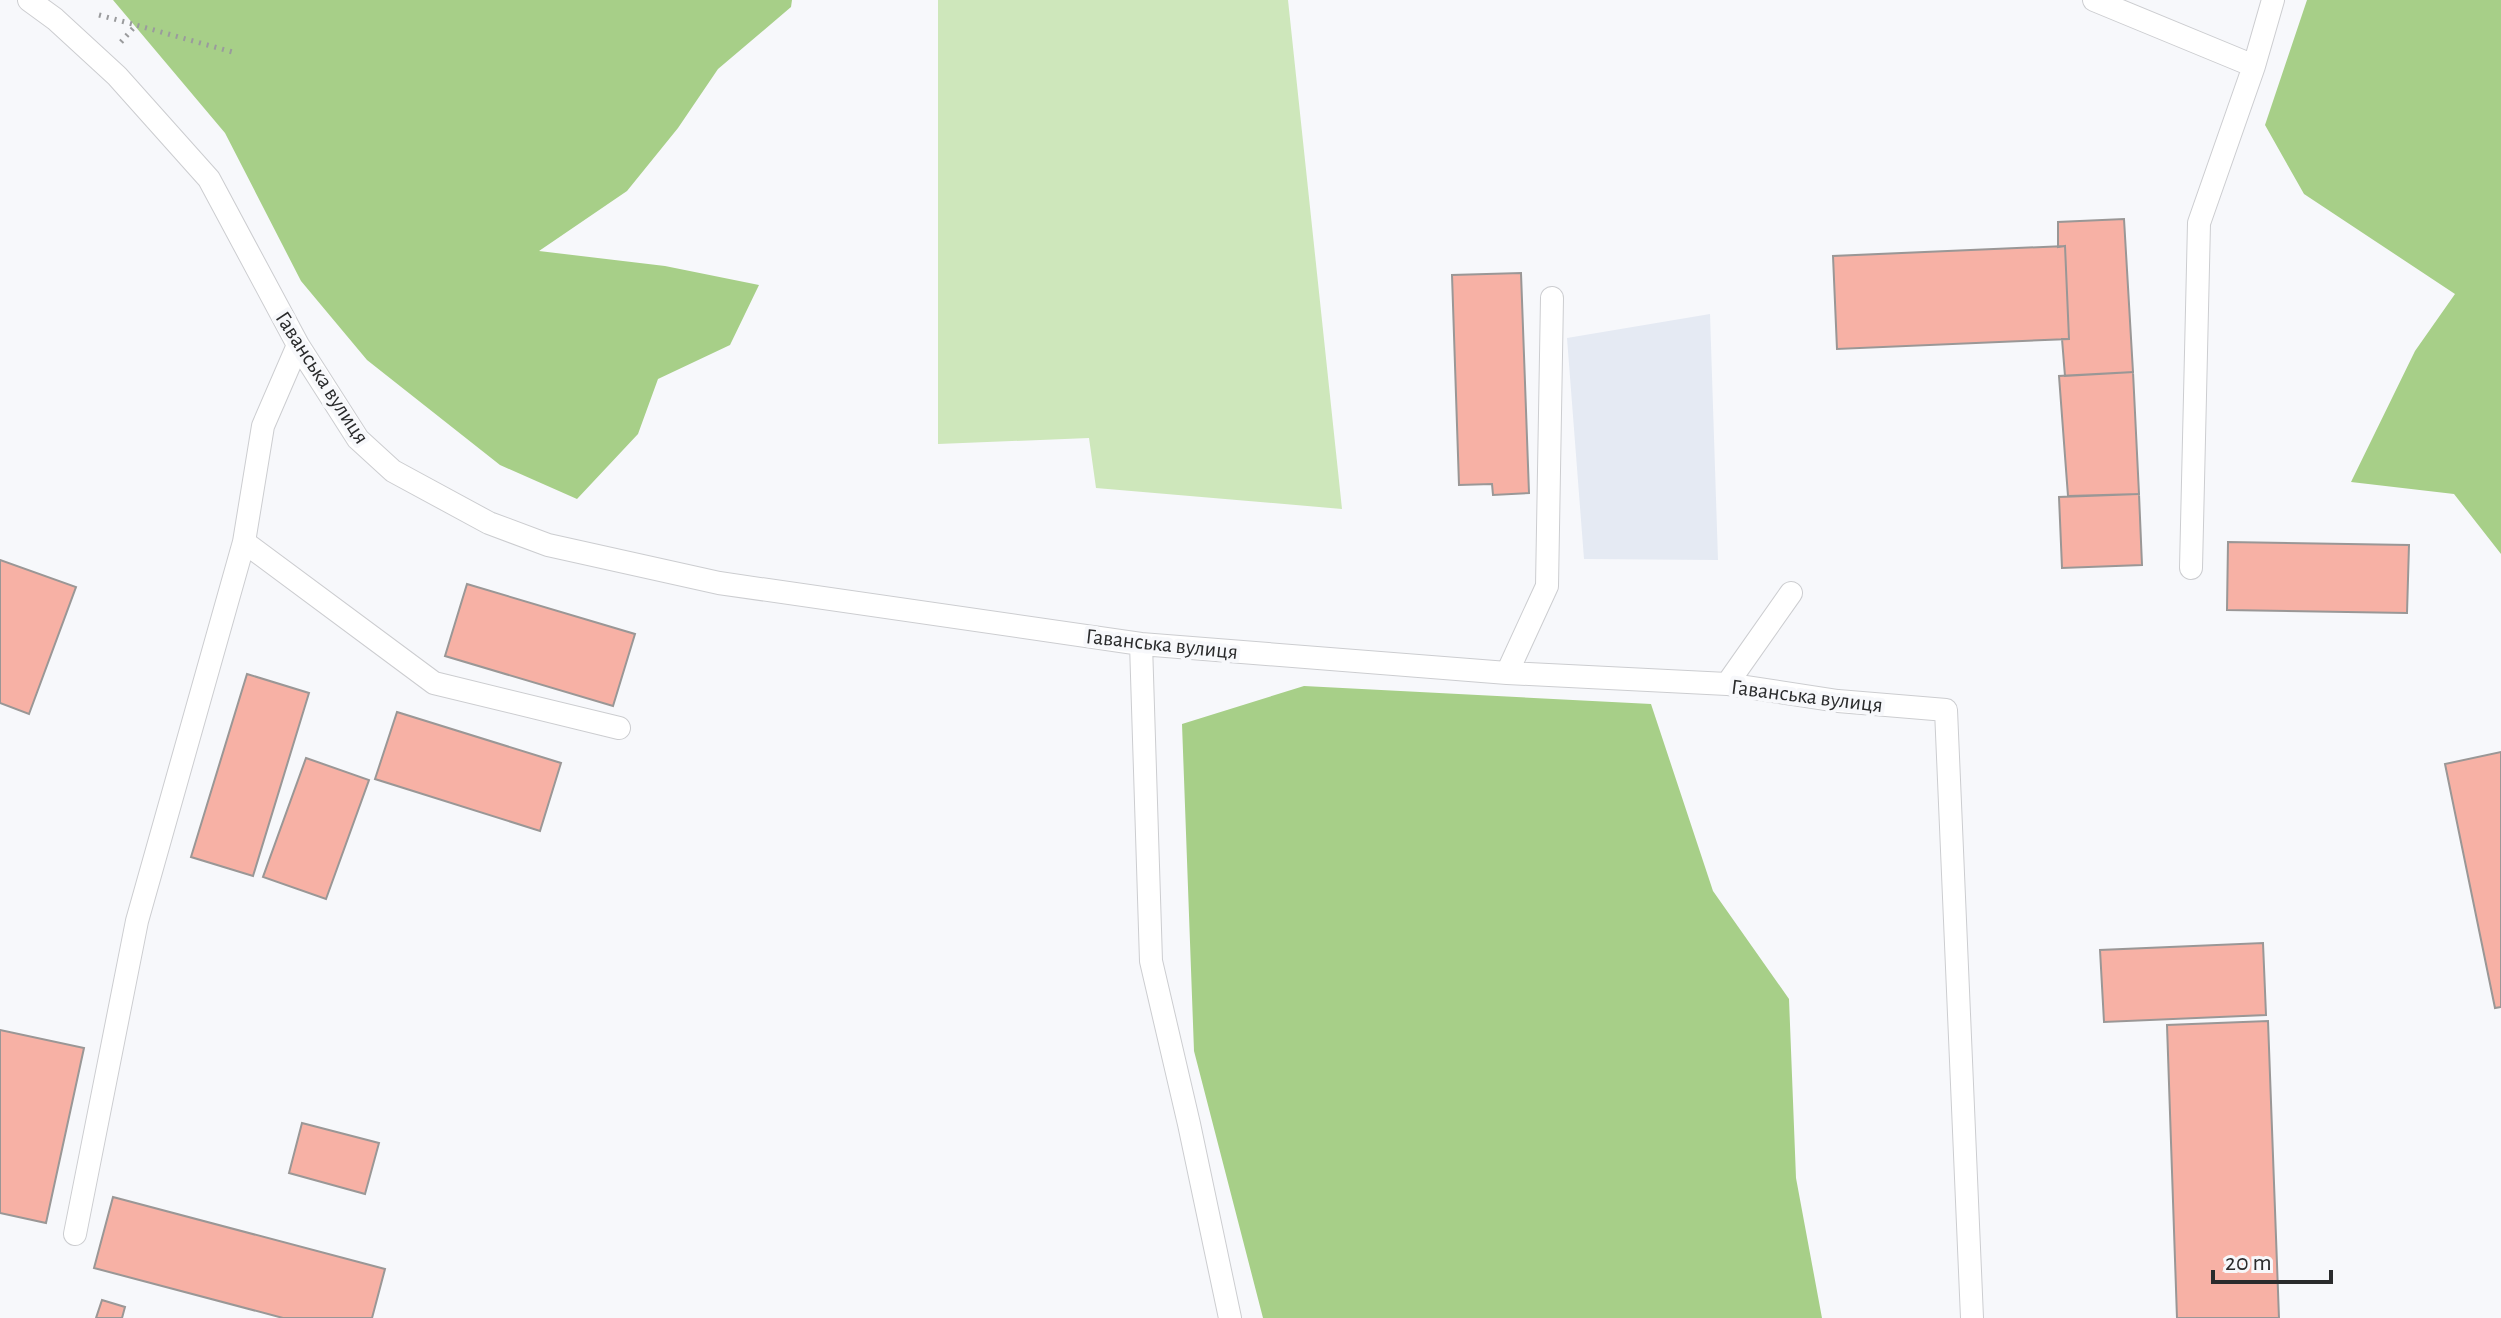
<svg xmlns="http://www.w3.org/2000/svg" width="2501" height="1318" font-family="'Alegreya Sans',sans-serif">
  <rect width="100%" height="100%" fill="#f7f8fb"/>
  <path fill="#e5eaf3" d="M1710,314l8,246 -134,-1 -17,-221z"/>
  <path fill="#cee7bb" d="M938,0h350l54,509 -246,-21 -7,-50 -151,6z"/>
  <path fill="#a7cf88" d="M113,0h679l-1,7 -73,62 -40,59 -51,63 -88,60 126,15 94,19 -29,60 -72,34 -20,55 -61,65 -77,-34 -133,-105 -66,-79 -76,-148z
    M2307,0h194v554l-47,-60 -103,-12 64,-131 40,-57 -151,-100 -39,-69z
    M1304,686l347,18 62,187 76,108 7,179 26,140h-559l-69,-267 -12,-327z"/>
  <path fill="#f7b1a5" stroke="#9a9796" stroke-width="2" d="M2124,219l9,153 -68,4 -3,-37h7l-4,-93 -7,1v-25z
    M2065,246l4,93 -232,10 -4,-93z
    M1521,273l8,220 -36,2 -1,-11 -33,1 -7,-210z
    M2133,372l6,122 -71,2 -9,-120z
    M2139,494l3,71 -80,3 -3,-71z
    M2228,542l181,3 -2,68 -180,-3z
    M0,560l76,27 -47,127 -29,-11z
    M467,584l168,50 -22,72 -168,-50z
    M247,674l62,19 -56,183 -62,-19z
    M397,712l164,51 -21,68 -165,-52z
    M2501,752v255l-6,1 -50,-244z
    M306,758l63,22 -43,119 -63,-22z
    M2263,943l3,72 -162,7 -4,-72z
    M2268,1021l11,297h-102l-10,-293z
    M0,1030l84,18 -38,175 -46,-10z
    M302,1123l77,20 -14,51 -76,-21z
    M113,1197l272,72 -13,49h-89l-189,-50z
    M102,1300l23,7 -3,11h-26z"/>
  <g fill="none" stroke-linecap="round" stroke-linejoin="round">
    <g stroke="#cccdd0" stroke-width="24">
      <path id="lane" d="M29,0l26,19 62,57 92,103 89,166 60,94 35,32 96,52 59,22 171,38 422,61 366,29 220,11 111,17 108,9 26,608
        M2094,0l160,66 19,-66
        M244,542l190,141 185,45
        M2191,568l8,-345 55,-157
        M1141,644l10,317 38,163 41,194
        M1507,673l40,-87 5,-288
        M1727,684l64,-91
        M75,1234l62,-313 107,-379 19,-116 35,-81"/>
    </g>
    <path stroke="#9a9b9d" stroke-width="5" stroke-dasharray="2 6" stroke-linecap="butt" d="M99,15l37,10
      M121,42l15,-17 100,28"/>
    <use href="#lane" stroke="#fff" stroke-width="22"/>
  </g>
  <g text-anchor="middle" stroke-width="8" stroke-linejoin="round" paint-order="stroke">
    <g font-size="22" fill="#2a2b2c" stroke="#f7f8fb">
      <text transform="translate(323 377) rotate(57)" y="8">Гаванська вулиця</text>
      <text transform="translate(1162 643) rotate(6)" y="8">Гаванська вулиця</text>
      <text transform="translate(1807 695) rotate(7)" y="8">Гаванська вулиця</text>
    </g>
  </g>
  <path d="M2213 1270v12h118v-12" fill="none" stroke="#2a2b2c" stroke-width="4"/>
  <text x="2225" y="1270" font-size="24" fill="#2a2b2c" stroke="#f7f8fb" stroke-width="6" paint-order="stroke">20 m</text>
</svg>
